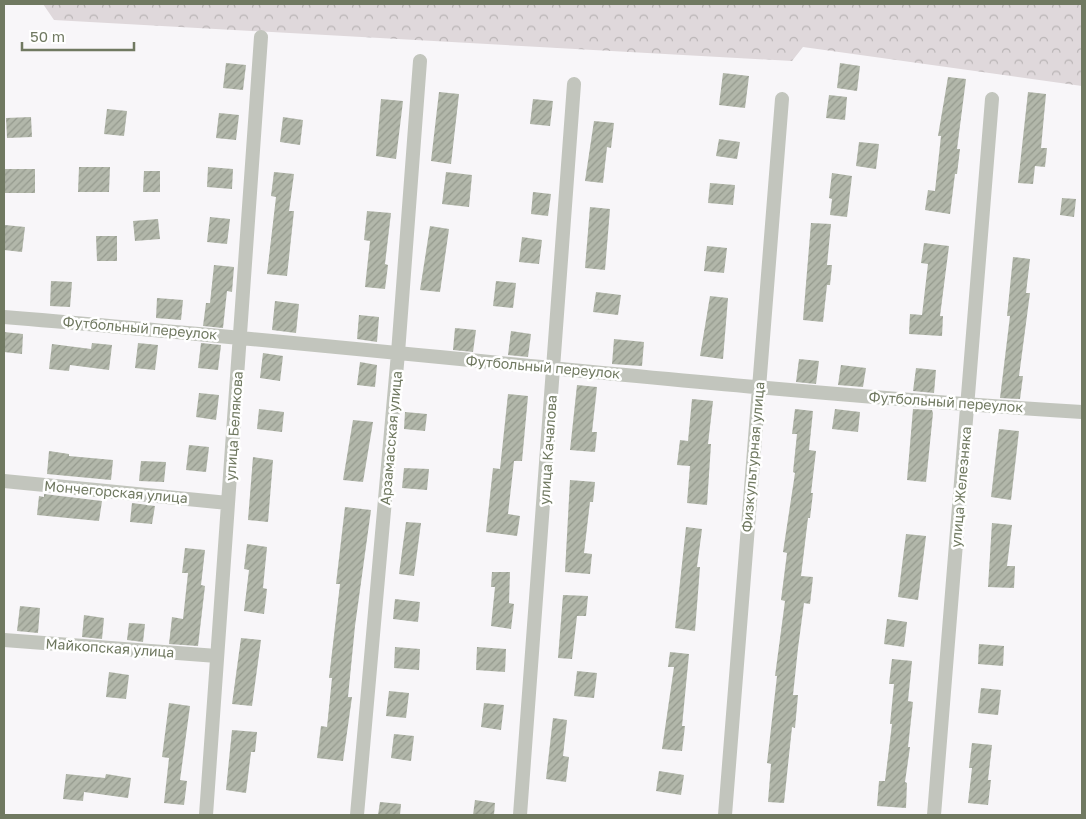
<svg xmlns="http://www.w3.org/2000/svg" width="1086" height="819" font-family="'Golos Text',sans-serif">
  <defs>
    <pattern id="forest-crowns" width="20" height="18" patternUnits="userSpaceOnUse" patternTransform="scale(1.25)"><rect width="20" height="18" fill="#dfd8db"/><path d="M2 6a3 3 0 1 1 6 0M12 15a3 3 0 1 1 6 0" fill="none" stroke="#b9b4b5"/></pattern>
    <pattern id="building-hatch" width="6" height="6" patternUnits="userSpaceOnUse" patternTransform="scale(1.25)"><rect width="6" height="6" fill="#b2b7aa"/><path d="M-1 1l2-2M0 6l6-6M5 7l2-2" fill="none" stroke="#959a8e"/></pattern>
  </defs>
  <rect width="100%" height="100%" fill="#f8f6f9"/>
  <path fill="url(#forest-crowns)" d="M43,4h1039v82l-279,-39 -11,14 -738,-41z"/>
  <path fill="url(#building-hatch)" d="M226,63l20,2 -3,25 -20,-2z
    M840,63l20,3 -3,25 -20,-3z
    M723,73l26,3 -4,32 -26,-3z
    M948,77l18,2 -9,70h3l-3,25h-2l-5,40 -25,-4 3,-20 7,1 6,-55h-3z
    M439,92l20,2 -8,70 -20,-3z
    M1028,92l18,2 -5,54h6l-2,19 -10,-1 -2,18 -15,-1z
    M829,95l18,2 -2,23 -19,-2z
    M381,99l22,2 -7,58 -20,-3z
    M533,99l20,2 -3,25 -20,-2z
    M107,109l20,2 -3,25 -20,-2z
    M219,113l20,2 -3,25 -20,-2z
    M31,117l1,20 -25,1 -1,-20z
    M283,117l20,3 -3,25 -20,-3z
    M594,121l20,2 -3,25 -4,-1 -4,36 -18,-2z
    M719,139l21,3 -3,17 -21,-3z
    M859,142l20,2 -3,25 -20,-3z
    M79,167h31l-1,25h-31z
    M208,167l25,2 -1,20 -25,-2z
    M5,169h30v24h-30z
    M144,171h16v21h-17z
    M274,172l20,2 -5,37h5l-7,65 -20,-2 9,-77 -5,-1z
    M446,172l26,3 -3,32 -27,-3z
    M832,173l20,3 -5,41 -17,-2 2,-16 -3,-1z
    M710,183l25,2 -2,20 -25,-2z
    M533,192l18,2 -3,22 -17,-2z
    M1062,198l14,1 -2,18 -14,-2z
    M590,207l20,2 -5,61 -20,-2z
    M367,211l24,2 -6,51 3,1 -3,24 -20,-2 5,-46 -6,-1z
    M210,217l20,2 -3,25 -20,-2z
    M158,219l2,20 -25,2 -2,-20z
    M811,223l20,1 -4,41h5l-2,20h-3l-4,37 -20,-2z
    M5,225l20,2 -3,25 -18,-2z
    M430,226l19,3 -9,63 -20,-2z
    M96,236h21v25h-20z
    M522,237l20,3 -3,24 -20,-2z
    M924,243l25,3 -9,70h3l-1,20 -33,-2 1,-20 12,1 6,-51 -7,-1z
    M707,246l20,2 -3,25 -20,-2z
    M1013,257l17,2 -4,34h4l-11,83h4l-3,23 -20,-1 10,-82h-3z
    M214,265l20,2 -2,25 -5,-1 -4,37 -20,-2 3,-23h4z
    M51,281l21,1 -2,25 -20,-1z
    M496,281l20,2 -3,25 -20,-2z
    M596,292l25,3 -3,20 -25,-3z
    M710,296l18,2 -5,61 -23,-3z
    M157,298l26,2 -2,20 -25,-2z
    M275,301l24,3 -3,29 -24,-3z
    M359,315l20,2 -2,25 -20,-3z
    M455,328l21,2 -3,22 -20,-2z
    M511,331l20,3 -3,23 -20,-2z
    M4,332l19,2 -1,20 -18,-2z
    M614,339l30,3 -2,24 -30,-2z
    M92,343l20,2 -3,25 -39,-5 -1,6 -20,-2 3,-25 39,5z
    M138,343l20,2 -3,25 -20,-2z
    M201,343l20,2 -3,25 -20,-2z
    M263,353l20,3 -3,25 -20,-3z
    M799,359l20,2 -3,23 -20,-2z
    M360,362l17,3 -2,22 -18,-2z
    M841,365l25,3 -3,19 -25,-2z
    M916,368l20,2 -2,23 -21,-2z
    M577,385l20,2 -5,45h5l-2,20 -25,-2z
    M199,393l20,2 -3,25 -20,-3z
    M508,394l20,2 -6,65h-8l-6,53 12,2 -3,20 -31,-4 7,-64 7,1z
    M692,399l21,2 -5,43h3l-4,61 -20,-2 3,-37 -13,-1 3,-25 8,1z
    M259,409l25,3 -2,20 -25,-3z
    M795,409l18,2 -4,39 7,1 -5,42h2l-3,25h-2l-7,58 12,1 -3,27 -6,-1 -6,45 -5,47h5l-3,33 -3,-1 -8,76 -16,-1 3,-38 -4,-1 10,-87h-2l10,-75 -4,-1 6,-47 -4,-1 12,-79 -2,-1 4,-38h-5z
    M835,409l25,3 -2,20 -26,-3z
    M913,409l19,1 1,3 -7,69 -19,-2z
    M405,412l22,2 -2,17 -21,-2z
    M353,420l20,2 -10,60 -20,-2z
    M999,429l20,2 -8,69 -20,-3z
    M189,445l20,2 -3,25 -20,-2z
    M49,451l20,3v2l44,4 -2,20 -64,-6z
    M253,457l20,3 -5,62 -20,-2z
    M141,461l25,1 -2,20 -25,-1z
    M404,468l25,1 -2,21 -25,-2z
    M570,480l25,2 -2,20h-3l-6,51 8,1 -2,20 -25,-2z
    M44,494l58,7 -3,20 -62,-6 2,-19 5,1z
    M132,503l23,3 -3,18 -22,-2z
    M345,507l26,3 -16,116 -7,71h4l-9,64 -26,-3 4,-32 6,1 5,-49h-3l11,-94h-4z
    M406,522l15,1 -7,53 -15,-2z
    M992,523l20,2 -5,41h8l-1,22 -26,-1z
    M686,527l16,2 -5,38h3l-5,64 -20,-3z
    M906,534l20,2 -8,64 -20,-3z
    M247,544l20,3 -4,41 4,1 -3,25 -20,-3 5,-41 -5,-1z
    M185,548l20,2 -4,35 4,1 -7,60 -29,-2 3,-27 11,2 5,-46h-6z
    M492,572h18l-1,31 5,1 -3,25 -20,-3 4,-39h-4z
    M563,595l25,1 -2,20h-9l-5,43 -14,-1z
    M395,599l25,3 -2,20 -25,-3z
    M20,606l20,2 -2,25 -21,-2z
    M84,615l20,3 -2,21 -20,-2z
    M887,619l20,3 -3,25 -20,-3z
    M129,623l16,1 -2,18 -16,-2z
    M241,638l20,2 -9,66 -20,-2z
    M979,644l25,2 -1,20 -25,-2z
    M395,647l25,2 -1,21 -25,-2z
    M477,647l29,2 -1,23 -29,-2z
    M670,652l19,2 -7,72h3l-3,25 -20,-2 12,-82h-6z
    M892,659l20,2 -4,40 5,1 -5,45h2l-5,35 2,1 -1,25 -29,-2 2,-25h6l7,-57h-2l4,-40h-5z
    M577,671l20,2 -3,25 -20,-2z
    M109,672l20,3 -3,24 -20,-2z
    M981,688l20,2 -3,25 -20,-2z
    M389,691l20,2 -3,25 -20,-2z
    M169,703l21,3 -10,74 7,1 -3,24 -20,-2 5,-45 -7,-1z
    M484,703l20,2 -3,25 -20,-3z
    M553,718l14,2 -4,36 6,1 -3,25 -20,-3z
    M232,730l25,2 -2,20h-4l-5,41 -20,-3z
    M394,734l20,2 -3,25 -20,-3z
    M972,743l20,2 -4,35h3l-3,25 -20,-2 4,-35h-3z
    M659,771l25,4 -3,20 -25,-4z
    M66,774l39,4 1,-4 25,4 -3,20 -44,-6 -1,9 -20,-2z
    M475,800l20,3 -1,12h-21z
    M380,802l21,2 -1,11h-22z"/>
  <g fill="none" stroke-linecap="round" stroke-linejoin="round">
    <path stroke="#c2c5bd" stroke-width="14" d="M4,317c359,29 718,73 1078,95
      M4,481l224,22
      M4,640l213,16
      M206,815l55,-778
      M357,815l41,-462 22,-292
      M520,815l54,-731
      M725,815l57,-716
      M934,815l58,-716"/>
  </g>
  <g text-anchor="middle" stroke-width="5" stroke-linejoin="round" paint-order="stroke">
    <g font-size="14" fill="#707961" stroke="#fff">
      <text transform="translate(140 328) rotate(5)" y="5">Футбольный переулок</text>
      <text transform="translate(543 367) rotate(5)" y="5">Футбольный переулок</text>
      <text transform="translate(946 402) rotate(4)" y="5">Футбольный переулок</text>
      <text transform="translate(234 426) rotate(-86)" y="5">улица Белякова</text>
      <text transform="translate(391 438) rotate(-85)" y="5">Арзамасская улица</text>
      <text transform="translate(548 450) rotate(-86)" y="5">улица Качалова</text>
      <text transform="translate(753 457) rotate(-85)" y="5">Физкультурная улица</text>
      <text transform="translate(961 487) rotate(-85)" y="5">улица Железняка</text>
      <text transform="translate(116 492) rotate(5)" y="5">Мончегорская улица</text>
      <text transform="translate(110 648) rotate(4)" y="5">Майкопская улица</text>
    </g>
  </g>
  <rect width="1086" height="819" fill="none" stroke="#707961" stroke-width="10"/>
  <path d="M22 42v8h112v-8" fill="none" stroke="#707961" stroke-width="2.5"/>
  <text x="30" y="42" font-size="15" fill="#707961" stroke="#ffffff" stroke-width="4" paint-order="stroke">50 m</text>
</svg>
